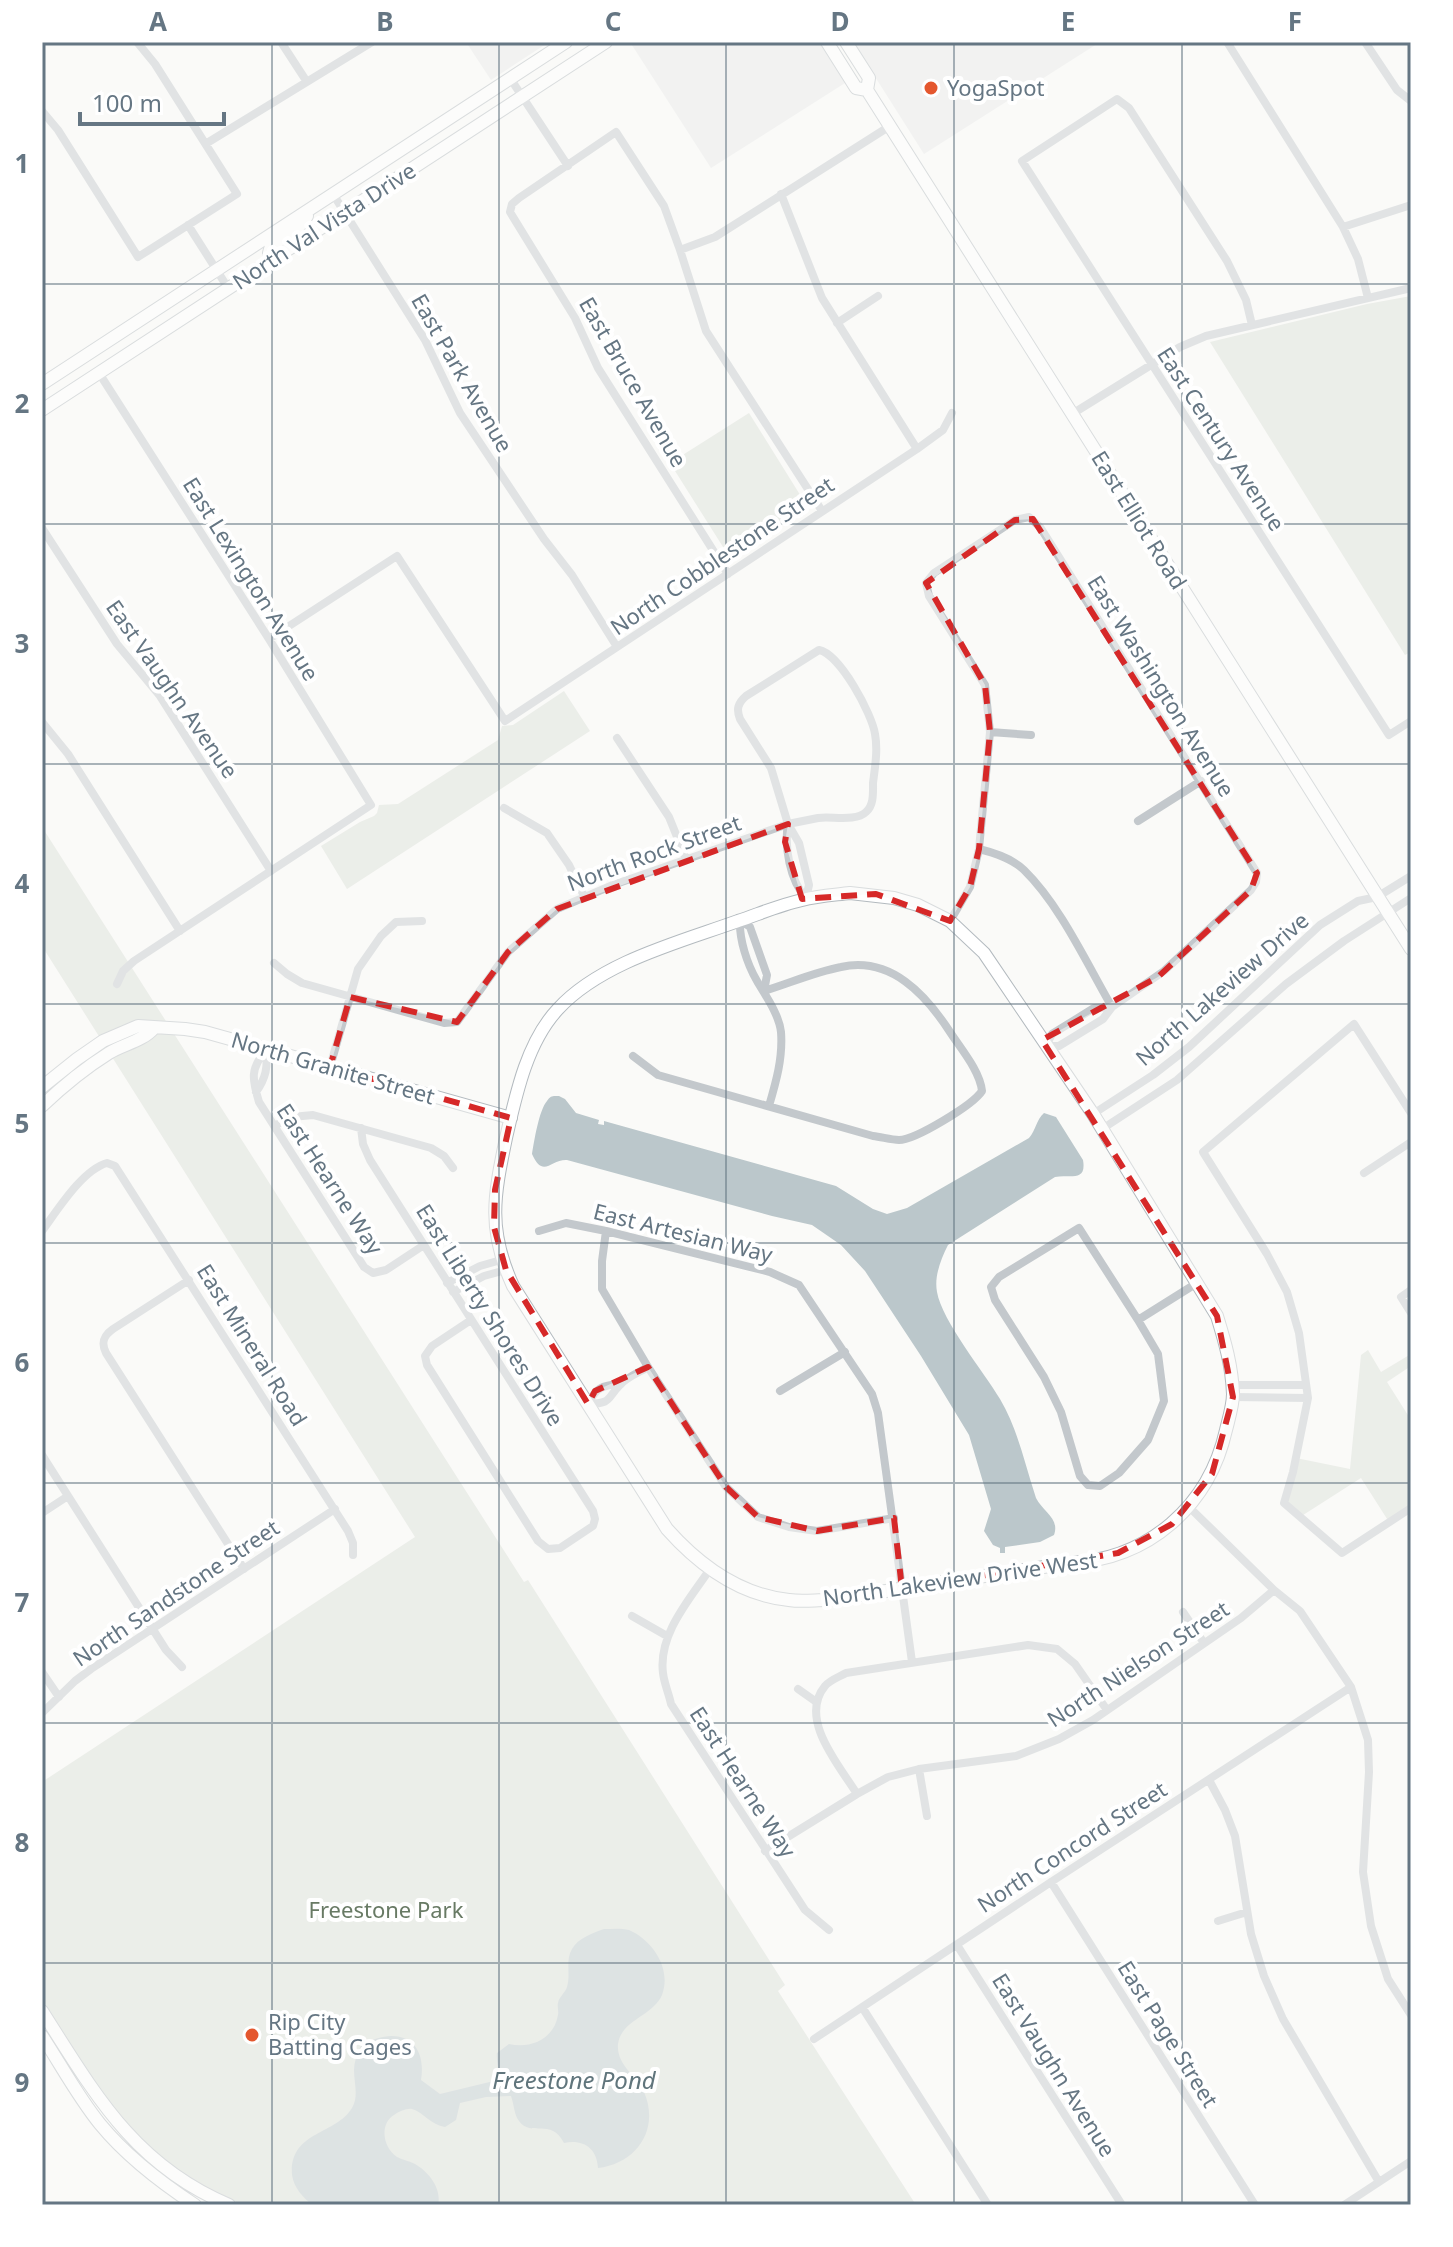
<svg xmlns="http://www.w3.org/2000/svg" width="1453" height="2247" font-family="'Noto Sans',sans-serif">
  <rect width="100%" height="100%" fill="#fafaf8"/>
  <path fill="#e8e9e9" d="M466,42h83l-58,38z
    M630,42h189l26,41 -134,85z
    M853,42h247l-176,112z"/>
  <path fill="#dadfd7" d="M1411,296v356l-6,3 -195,-313 157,-38z
    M749,413l58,93 -1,4 -76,48 -60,-95z
    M564,691l26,40 -243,158 -26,-43 39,-24 14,-6 3,-3 2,-8 19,-1 100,-64 4,-14 11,-1z
    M42,827l482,755 4,-2 257,405 -7,6 138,214h-674l-56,-28 -25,-17 -45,-46 -74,-113v-219l373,-245 -373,-591z
    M1368,1350l13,22 30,-18v12l-24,16 24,38v88l-22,14 -28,-44 -61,39 -16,-14 12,-45 54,11 11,-114z"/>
  <path fill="#bbc7cb" d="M559,1096l6,3 11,14 23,7 -1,4 6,1v-4l232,65 37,23 14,5 20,-6 122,-70c7,-8 7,-18 15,-25l12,4 27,43c4,23 -14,14 -28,17l-107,68c-7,14 -14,31 -11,47 5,29 47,80 63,107 18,30 25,66 36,99 7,14 24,20 18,37l-14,7 -35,5v6h-5v-5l-7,-3 -9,-14 7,-22 -22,-74 -48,-79 -56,-85 -24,-26 -29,-20 -40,-9 -205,-56c-16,-1 -24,19 -35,-6 2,-12 7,-44 15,-53 4,-6 6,-5 12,-5z
    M604,1929c8,0 17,-1 25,1 23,10 43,38 33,65 -9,21 -41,25 -44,49 -2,21 19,32 26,48 16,37 -7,71 -46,76 -1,-20 -15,-29 -34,-25 -13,-26 -33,-5 -45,-22 -5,-6 -5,-17 -8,-25l-25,1 -26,6 -4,17 -11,7c-14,-2 -22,-15 -33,-18 -5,-1 -14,3 -18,6 -15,9 -11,33 3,42 6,3 12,4 18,7 14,8 27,25 23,41h-125c-10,-7 -19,-17 -21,-30 -3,-44 44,-40 60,-67 7,-12 2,-25 2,-38 0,-8 3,-16 7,-24 33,-21 67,-9 60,34l19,14 58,-14c2,-7 -2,-18 -1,-27l12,-9c22,5 45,-5 49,-29 1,-4 -1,-8 0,-12 1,-6 7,-10 9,-16 4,-13 -2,-26 5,-38 6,-11 21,-16 32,-20z"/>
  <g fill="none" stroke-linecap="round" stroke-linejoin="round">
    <g stroke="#b3babf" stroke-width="14">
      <path id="secondary" d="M827,42l29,46 11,2
        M846,42l23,36 -2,12 544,859
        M272,259l-3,-6 2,-7 25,-16 11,-14
        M42,384l524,-342
        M42,410l564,-368
        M850,893l44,5 24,7 32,16 34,32 109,161 124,202c8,26 15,50 16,78 0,11 -4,24 -7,36 -17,76 -77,129 -156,133l-243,37c-12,0 -25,2 -38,0 -49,-5 -90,-35 -122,-71l-154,-243c-26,-57 -19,-90 -7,-148 10,-44 21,-96 52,-129 43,-47 122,-67 180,-88 21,-7 42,-16 64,-21 15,-4 32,-5 48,-7z
        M42,1087l35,-28 26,-18 35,-15 47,3 20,3 306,86
        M42,1106c21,-20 43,-38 67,-53 15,-9 34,-12 45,-25
        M42,2011c53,83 92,154 187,194
        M42,2036c19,29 36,61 58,88 27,33 60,58 95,81"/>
    </g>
    <path stroke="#c3c8cc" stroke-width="8" d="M281,42l26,40
      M1227,42l116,185 15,32 10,39
      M1365,42l32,48 14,11
      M510,78l58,88
      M42,111l16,19 80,127 99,-63 -82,-130 -18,-22
      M207,143l165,-101
      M333,194l92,146 35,73 84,126 28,36 45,72
      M781,194l41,104 95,151
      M188,225l40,63
      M1343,227l68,-22
      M680,250l35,-13 175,-111
      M837,323l41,-27
      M1252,325l-6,-25 -19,-39 -98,-153 -12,-9 -95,62 367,574 22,-14
      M99,373l170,266 102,166 -237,156 -11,10 -6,13
      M1072,414l108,-67 26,-11 205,-48
      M42,528l75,116 43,52 111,175
      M728,574l-130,-206 -23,-50 -65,-106 2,-8 7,-6 97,-66 48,74 16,44 26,81 116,180
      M269,639l128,-83 108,165 412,-272 26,-19 9,-17
      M42,722l26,32 112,177
      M990,732l41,3
      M617,738l52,79 17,42
      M504,808l43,25 22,32 15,31
      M1138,821l63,-40
      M788,824c-4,23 2,57 18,74
      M979,849c16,4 34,10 45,21 36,35 63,94 88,137
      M740,920c-1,19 7,44 17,61 8,14 22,33 24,51 2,26 -5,50 -12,74
      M740,920l10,7 17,48 -3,16
      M950,921l20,-34 9,-38 11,-117 -5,-47 -56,-89 -3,-13 8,-10 81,-53 14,-3 11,10 217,346 -1,9 -5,8 -87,81 -52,36 -9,12 -44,27h-13l6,-12 42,-26 18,-1
      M274,963l13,11 15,9 142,40 13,-1 51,-70 49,-43 56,-24 175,-61c10,-2 20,-4 30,-6 13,-2 38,4 48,-6 8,-7 7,-19 7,-29 2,-16 5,-33 2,-49 -3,-20 -35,-80 -56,-84l-73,46c-8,7 -10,13 -6,23l31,49 17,56 11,19 10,42 -3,13
      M266,1050c-16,19 -14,29 -7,52l105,165 9,6 13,-3 38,-25
      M633,1056l25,19 215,61c9,1 18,4 26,4 16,0 74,-35 83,-49 -2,-20 -21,-42 -32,-59 -24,-37 -59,-76 -109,-65 -26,5 -51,16 -77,24
      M330,1067l28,-98 23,-33 15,-14 26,-1
      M256,1092c10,-14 12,-25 10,-42
      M1411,1113l-57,-89 -151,128 64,102 20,38 12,41 9,65 -15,74 -9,31 58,50 69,-45
      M1093,1114l60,-39 36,-28 131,-122 38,-24 19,-4 34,-21
      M274,1126l18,-9 21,-2 118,33 13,8 9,12
      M361,1128l2,16 7,16 223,351 2,8 -2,7 -33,22 -12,1 -10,-8 -111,-176 -2,-9 7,-10 39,-26
      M1102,1129l75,-49 109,-96 58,-43 67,-43
      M1364,1173l47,-31
      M1079,1228l59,92 20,34 6,47 -16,39 -29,33 -19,13 -12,-1 -8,-9 -19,-64 -17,-35 -49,-77 -4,-13 8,-10z
      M42,1231c15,-20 40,-61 65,-68l8,3 233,365 5,12v12
      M539,1231l27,-8 40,8 164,41 29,13 73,109 6,19 34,249
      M606,1231l-4,30v28l46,78 78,120 32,30 31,10 28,4 77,-13
      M189,1280l-76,49c-10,7 -12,14 -7,24l138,216
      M447,1283l33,-17 21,-6
      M1411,1290l-10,7 10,16
      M453,1292l31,-16 22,-6
      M1138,1320l59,-37
      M620,1384c-18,1 -24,4 -32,20 25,-1 18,-5 32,-19 7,-8 20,-13 28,-18
      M1232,1385h74
      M780,1391l65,-39
      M1233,1397l75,1
      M42,1455l124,195 16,17
      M1189,1507l85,83 26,21 51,76 17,53 1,32 -6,100 8,54 17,53 23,36
      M42,1513l26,-17
      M710,1569c-20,30 -52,65 -47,104 1,10 6,21 8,31l134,206 24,20
      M1183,1612l21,31
      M632,1616l35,20
      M42,1672l17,25
      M798,1689l17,12
      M42,1713l33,-32 16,-12 244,-160
      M919,1769l8,47
      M1209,1780l16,30 10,26 16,98 13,42 19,43 96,163
      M857,1794c-18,-29 -59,-75 -32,-108 5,-6 14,-9 21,-13l182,-28 29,4 18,15 32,46
      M765,1851l92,-57 31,-17 31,-8 97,-13 43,-17 34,-19 148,-102 33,-28
      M1051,1882l204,323
      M1218,1921l29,-9
      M957,1945l165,260
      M862,2007l126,198
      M814,2039l237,-157 300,-195
      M1344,2205l67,-44"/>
    <use href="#secondary" stroke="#fff" stroke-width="12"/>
  </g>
  <path d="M0 0H1453V2247H0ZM1033,519l224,354 -6,17 -93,87 -116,63 175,276 16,81 -21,77 -40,50 -54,29 -216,36 -8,-71 -77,13 -59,-14 -32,-30 -78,-120 -53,24 -7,13 -82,-134 -12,-43 1,-37 16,-72 -181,-51 20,-70 107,25 51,-70 49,-43 231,-85 -3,18 17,57 74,-5 74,27 20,-34 9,-38 11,-117 -5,-47 -59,-102 89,-63z" fill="#fafaf8" fill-opacity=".55" fill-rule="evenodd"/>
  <path fill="none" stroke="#d62828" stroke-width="6" stroke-dasharray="16 10" stroke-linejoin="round" d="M1033,519l224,354 -6,17 -93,87 -116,63 175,276 16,81 -21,77 -40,50 -54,29 -216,36 -8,-71 -77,13 -59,-14 -32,-30 -78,-120 -53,24 -7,13 -82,-134 -12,-43 1,-37 16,-72 -181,-51 20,-70 107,25 51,-70 49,-43 231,-85 -3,18 17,57 74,-5 74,27 20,-34 9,-38 11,-117 -5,-47 -59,-102 89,-63z"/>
  <path fill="none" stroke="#657683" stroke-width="2" stroke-opacity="0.55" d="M272,42v2163M499,42v2163M726,42v2163M954,42v2163M1182,42v2163M42,284h1369M42,524h1369M42,764h1369M42,1004h1369M42,1243h1369M42,1483h1369M42,1723h1369M42,1963h1369"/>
  <g fill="#e4572e" stroke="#fff" stroke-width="3">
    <circle cx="931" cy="88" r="8"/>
    <circle cx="252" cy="2035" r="8"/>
  </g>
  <g text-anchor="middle" stroke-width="8" stroke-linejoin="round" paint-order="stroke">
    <g font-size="22" fill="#657683" stroke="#fff" text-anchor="start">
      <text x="947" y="96">YogaSpot</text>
      <text x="268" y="2030">Rip City<tspan x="268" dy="25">Batting Cages</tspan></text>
    </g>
    <g font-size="22" fill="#657683" stroke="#fff">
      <text transform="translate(324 226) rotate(-33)" y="8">North Val Vista Drive</text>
      <text transform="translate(462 373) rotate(60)" y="8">East Park Avenue</text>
      <text transform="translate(633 382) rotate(60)" y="8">East Bruce Avenue</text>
      <text transform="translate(1221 439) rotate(57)" y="8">East Century Avenue</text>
      <text transform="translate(1139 520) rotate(58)" y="8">East Elliot Road</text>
      <text transform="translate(722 556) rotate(-34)" y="8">North Cobblestone Street</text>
      <text transform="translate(251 579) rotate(58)" y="8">East Lexington Avenue</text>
      <text transform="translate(1161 686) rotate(58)" y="8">East Washington Avenue</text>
      <text transform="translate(172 689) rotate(55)" y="8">East Vaughn Avenue</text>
      <text transform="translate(654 853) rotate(-20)" y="8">North Rock Street</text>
      <text transform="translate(1222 989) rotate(-41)" y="8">North Lakeview Drive</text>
      <text transform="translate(333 1068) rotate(16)" y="8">North Granite Street</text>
      <text transform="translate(330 1179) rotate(57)" y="8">East Hearne Way</text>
      <text transform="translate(683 1233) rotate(14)" y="8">East Artesian Way</text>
      <text transform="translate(490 1315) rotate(58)" y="8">East Liberty Shores Drive</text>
      <text transform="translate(252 1345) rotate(58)" y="8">East Mineral Road</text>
      <text transform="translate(960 1579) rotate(-8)" y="8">North Lakeview Drive West</text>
      <text transform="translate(176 1593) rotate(-34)" y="8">North Sandstone Street</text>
      <text transform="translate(1138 1664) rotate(-33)" y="8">North Nielson Street</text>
      <text transform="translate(743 1782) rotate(57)" y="8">East Hearne Way</text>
      <text transform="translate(1072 1847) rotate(-33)" y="8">North Concord Street</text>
      <text transform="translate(1168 2034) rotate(58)" y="8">East Page Street</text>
      <text transform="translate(1054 2065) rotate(58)" y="8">East Vaughn Avenue</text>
    </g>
    <g font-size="22" fill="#687a64" stroke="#fff">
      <text x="386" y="1918">Freestone Park</text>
    </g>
    <g font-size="24" font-style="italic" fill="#60757c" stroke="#fff">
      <text x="574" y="2089">Freestone Pond</text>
    </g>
  </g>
  <rect width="1453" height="2247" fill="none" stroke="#ffffff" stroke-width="88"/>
  <path d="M80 112v12h144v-12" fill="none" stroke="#657683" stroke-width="4"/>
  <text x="92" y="112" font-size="24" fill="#657683" stroke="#ffffff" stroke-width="6" paint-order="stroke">100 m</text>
  <rect x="44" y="44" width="1365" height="2159" fill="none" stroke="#657683" stroke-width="3"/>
  <g font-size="26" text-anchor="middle" font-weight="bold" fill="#657683">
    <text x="158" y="31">A</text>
    <text x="385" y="31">B</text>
    <text x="613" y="31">C</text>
    <text x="840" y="31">D</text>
    <text x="1068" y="31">E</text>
    <text x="1295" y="31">F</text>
    <text x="22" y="173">1</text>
    <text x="22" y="413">2</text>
    <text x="22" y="653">3</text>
    <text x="22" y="893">4</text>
    <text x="22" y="1133">5</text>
    <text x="22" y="1372">6</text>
    <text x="22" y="1612">7</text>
    <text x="22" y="1852">8</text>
    <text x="22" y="2092">9</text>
  </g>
</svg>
